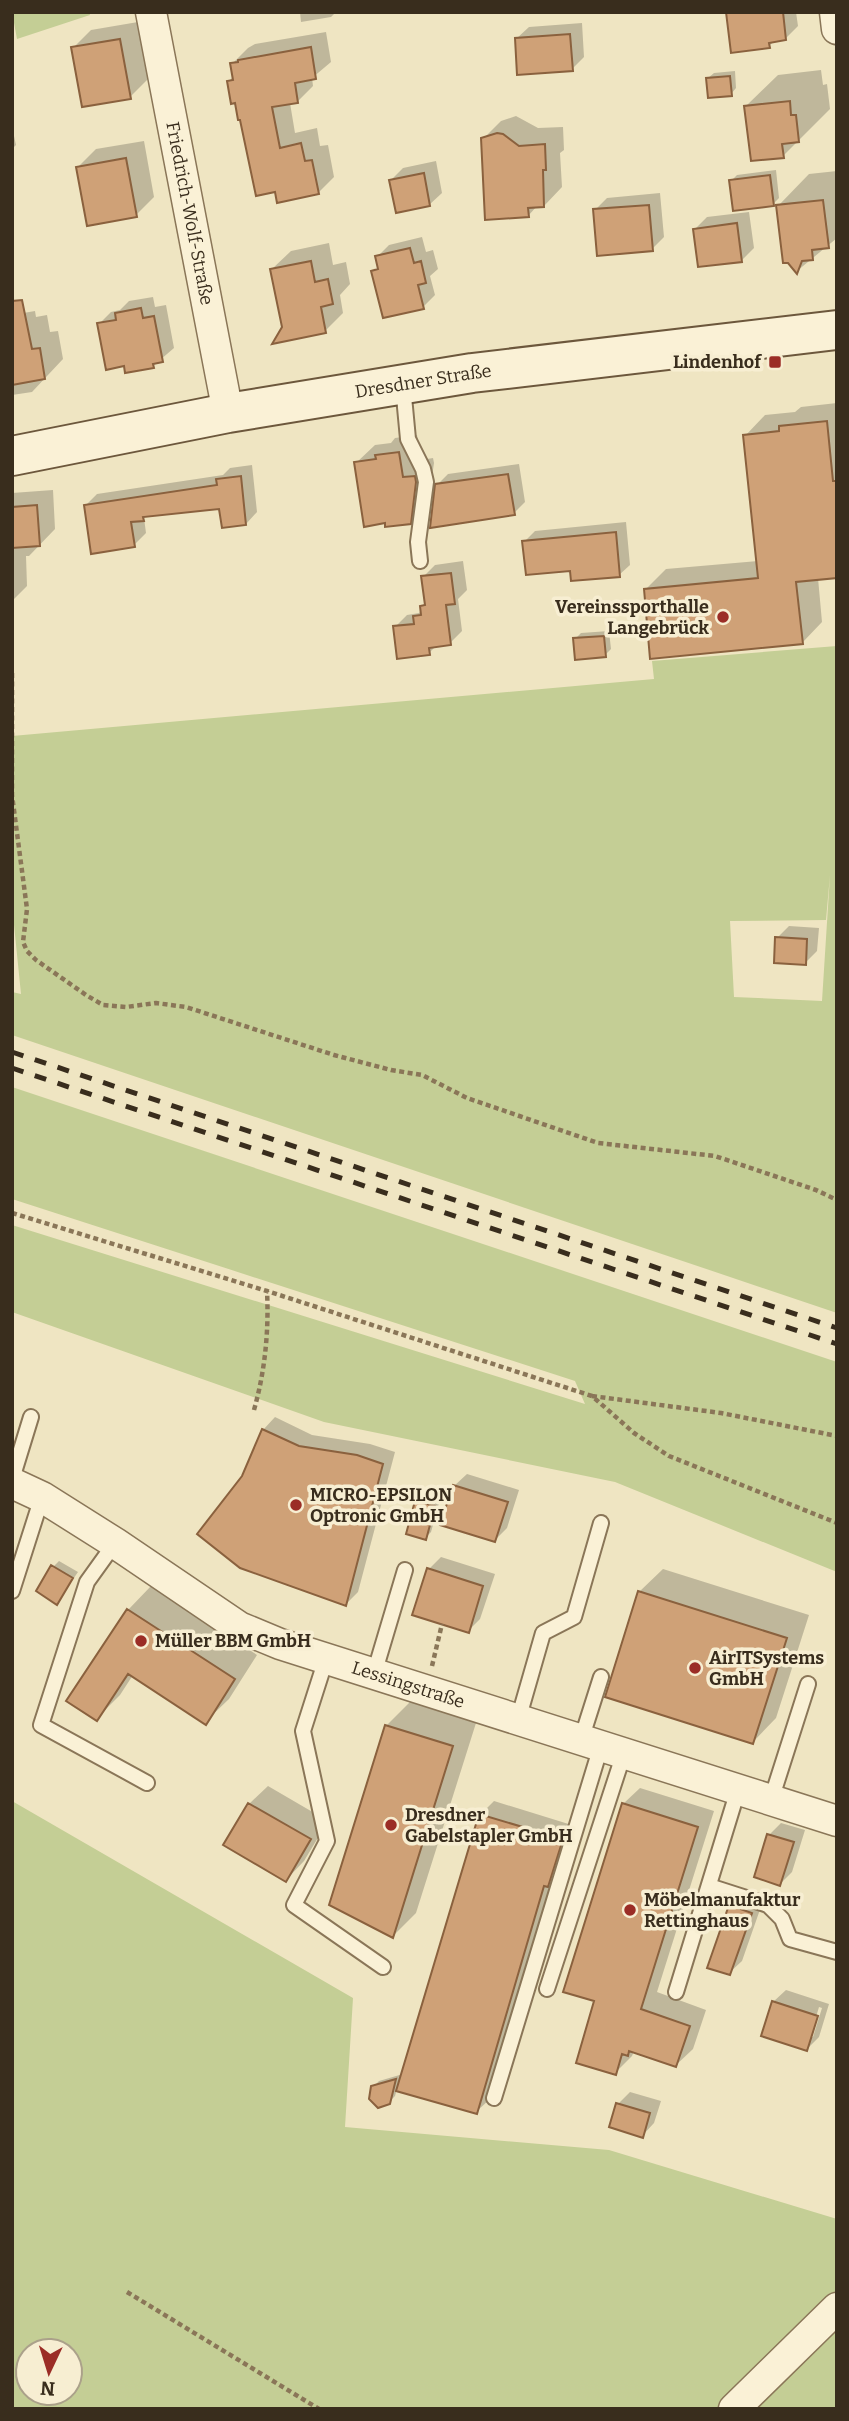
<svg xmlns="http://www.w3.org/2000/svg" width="849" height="2421" font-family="Bitter,serif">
  <rect width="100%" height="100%" fill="#efe5c2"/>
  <path fill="#c4ce95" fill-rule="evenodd" d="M12,12h77l1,3 -73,24z
    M837,646v667l-825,-278v-43l9,2 -9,-89v-169l642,-57 -2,-18zM830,875l-8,126 -88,-4 -4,-76 96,-1z
    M12,1087l825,275v210l-222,-90 -291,-60 -312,-110v-87l573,179 -10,-23 -563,-182z
    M12,1801l341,197 -8,129 264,23 228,69v190h-825zM28,2351h42v42h-42z"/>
  <path fill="#0003" fill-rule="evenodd" d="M300,12h36l-5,5 -30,5z
    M728,12h68l2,14 -13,13 -10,1 -6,6z
    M138,22l10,57 -18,18 -57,-49 18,-18z
    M582,23l2,34 -12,12 -56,-30 13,-12z
    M326,32l5,30 -19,16 1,8 -15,15 -8,2 5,30 22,-5 3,18 8,-1 6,32 -16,16 -42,-3 -34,-72 -13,-37 5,-5 -2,-12 16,-16 7,-4z
    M821,70l2,15 4,-1 3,25 -47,47 -37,-50 32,-31z
    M735,71l1,17 -5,6 -23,-16 6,-5z
    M516,116l22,12 25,-1 1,23 -4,3 2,34 -18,19h-7l-9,10 -45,-77 18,-18z
    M12,127l4,18 -4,4z
    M144,141l10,56 -18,18 -58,-48 18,-18z
    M436,161l6,32 -13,12 -38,-25 12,-12z
    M776,170l3,28 -6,6 -42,-23 6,-6z
    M837,171v67l-40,33 -19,-65 31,-32z
    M660,193l4,44 -12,12 -57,-39 12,-12z
    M749,212l5,36 -12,12 -47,-31 12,-12z
    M422,237l4,15 7,-2 5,19 -8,7 5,19 -12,12 -50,-35 6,-6 -2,-9 12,-12z
    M329,243l4,22 13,-3 4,22 -10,11 3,18 -18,18 -41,-3 -12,-59 19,-18z
    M153,297l2,10 11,-2 8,43 -21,18 -28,-2 -26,-40 12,-12 9,-2 9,-9z
    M35,311l1,6 11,-2 3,17 8,-1 5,28 -31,33 -20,3v-80z
    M837,403v173l-19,2 4,44 -20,21 -157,-53 21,-21 92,-8 -13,-125 20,-21 30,-3 6,-5z
    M417,435l4,25 12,-2 1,5 -6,41 -18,18 -54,-59 19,-18 16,-2 4,-5z
    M519,464l6,38 -11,11 -77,-28 11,-11z
    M252,465l5,47 -11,12 -25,-17 -74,8 -3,3 2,15 -12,12 -49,-39 12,-12 126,-19 7,-7z
    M53,490l2,39 -26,27h-3l1,30 -15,15v-108z
    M626,522l4,43 -11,10 -47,-6 -48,-27 11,-11z
    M463,561l4,29 -9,9 4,32 -12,12 -13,2 -8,8 -34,-26 12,-12 12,-2 3,-3v-3l5,-5 -4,-25 12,-12z
    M609,631l2,18 -6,6 -30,-16 6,-6z
    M789,926l30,2 -2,23 -12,12 -28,-25z
    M275,1417l37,18 58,9 25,8 -37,140 -12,12 -102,-127 19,-47z
    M467,1474l52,16 -12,38 -12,12 -41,-54z
    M423,1496l17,4 -9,32 -6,6 -8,-36z
    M441,1557l54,17 -15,45 -12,12 -39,-62z
    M59,1561l19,11 -21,30 -4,-35z
    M663,1569l146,46 -33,103 -23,24 -114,-150z
    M151,1586l106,69 -28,44 -24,23 -72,-47 -13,20 -23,23 31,-108z
    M410,1702l66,21 -60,190 -23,23 -7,-210z
    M268,1786l60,35 -24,40 -18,19 -37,-76z
    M640,1788l74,23 -57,181 49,18 -13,39 -17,16 -42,-14 -2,5 -17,17 -19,-73 27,-196z
    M494,1801l81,25 -85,273 -14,13 -79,-23 -2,7 -6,6 -16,-15 6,-6 24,-7 77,-259z
    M781,1823l24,7 -13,42 -12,12 -11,-49z
    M743,1894l20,7 -21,60 -13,12 2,-67z
    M786,1990l43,14 -10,33 -12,12 -34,-47zM819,2007l3,1 -9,29h-3z
    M630,2092l31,9 -7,22 -12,13 -24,-32z"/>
  <path fill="#cfa177" stroke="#8a613e" stroke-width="2" d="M726,12h57l3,28 -17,3 1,5 -39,5z
    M570,34l3,37 -56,4 -2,-37z
    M120,39l11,60 -49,8 -11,-60z
    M311,47l5,32 -21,4 3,20 -26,4 8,41 21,-5 4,18 7,-1 7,34 -42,9 -2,-11 -19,4 -16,-76h-2l-3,-17 -4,1 -4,-23 6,-1 -3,-17 8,-1v-2z
    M730,76l2,20 -24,2 -2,-20z
    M790,101l1,14h5l3,27 -17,2 2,14 -33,3 -7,-55z
    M497,133l6,1 16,12 26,-2 1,26h-3l1,37 -16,1 1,9 -44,3 -4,-82z
    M126,158l11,59 -50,9 -11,-59z
    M424,173l6,33 -34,7 -7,-33z
    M770,175l4,31 -41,5 -4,-31z
    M823,200l6,48 -17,2 1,10 -11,1 -5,13 -9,-11h-5l-7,-58z
    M649,205l4,46 -56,5 -4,-47z
    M737,223l5,39 -44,5 -5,-38z
    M410,248l4,15 7,-2 5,22 -8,2 6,24 -41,9 -12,-47 7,-2 -3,-13z
    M311,261l4,21 13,-3 5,25 -12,3 5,26 -54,11 10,-17 -12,-58z
    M22,300l10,49 8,-1 5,31 -33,6v-84z
    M141,308l2,10 11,-2 9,46 -10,2 1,4 -29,5 -1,-7 -18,4 -9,-47 19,-3 -1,-7z
    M827,421l6,60h4v97l-41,4 7,62 -153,15 -6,-70 114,-11 -15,-143 36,-4v-5z
    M399,452l4,25 12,-1 1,6 -5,42 -26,3v-4l-21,4 -10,-65 22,-3 -1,-4z
    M508,474l7,41 -85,13 5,-44z
    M241,476l5,49 -24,3 -3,-19 -76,8 1,4 -13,1 4,25 -44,7 -7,-49 133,-20 -1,-6z
    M37,505l3,41 -28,2v-41z
    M616,532l4,45 -49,4 -1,-10 -44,4 -4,-34z
    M451,573l4,31 -9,1 5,40 -22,3 1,7 -33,4 -4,-33 21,-2 -1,-8 8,-1 -1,-9 5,-1 -4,-29z
    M604,636l2,21 -31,3 -2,-22z
    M775,937l32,2 -1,26 -32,-2z
    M262,1429l37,17 58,9 26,9 -37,142 -106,-38 -43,-34 45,-58z
    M453,1485l55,17 -13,40 -55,-17z
    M415,1501l20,5 -9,34 -20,-6z
    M51,1565l22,13 -16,27 -21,-14z
    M427,1568l56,18 -14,47 -57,-18z
    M638,1591l149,47 -34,106 -148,-47z
    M127,1609l108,70 -29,46 -78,-51 -31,47 -31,-20z
    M385,1725l68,21 -60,192 -64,-33z
    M248,1803l63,36 -25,43 -63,-37z
    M622,1803l76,24 -57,182 49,17 -14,41 -47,-16 -1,5 -6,-2 -6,21 -40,-12 18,-62 -31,-9z
    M479,1814l84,25 -15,48 -4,-1 -67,228 -81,-23z
    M767,1834l27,8 -14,44 -26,-9z
    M729,1905l23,8 -22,62 -23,-7z
    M772,2001l46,15 -11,35 -46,-15z
    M396,2079l-6,25 -12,4 -9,-9 2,-13z
    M616,2103l34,10 -7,25 -34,-11z"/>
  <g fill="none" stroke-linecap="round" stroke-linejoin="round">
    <g stroke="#8a7658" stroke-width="18">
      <path id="service" d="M403,386l5,53 15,30 3,13 -8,60 2,19
        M12,1479l19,-62
        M115,1543l-28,39 -46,143 106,58
        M12,1591l30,-94
        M326,1659l-23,72 24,110 -33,64 89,62
        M374,1674l31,-104
        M518,1720l25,-87 31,-16 27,-94
        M581,1740l20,-63
        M771,1800l37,-116
        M709,1886l59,19 14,14 8,20 47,13
        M547,1989l77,-236
        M676,1992l62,-202
        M494,2098l107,-352"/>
    </g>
    <g stroke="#8a7658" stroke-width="33">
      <g id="minor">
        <path id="s1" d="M151,12l77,401"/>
        <path d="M835,12l2,17"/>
        <path id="s2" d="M12,1483l30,14 73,46 124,84 41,17 557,177"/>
        <path d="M734,2409l103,-101"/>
      </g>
    </g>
    <g stroke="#6c573c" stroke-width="42">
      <g id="secondary">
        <path id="s3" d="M12,456l216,-43 244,-40 365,-43"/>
      </g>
    </g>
    <path stroke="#8a7658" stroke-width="4.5" stroke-dasharray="5 3.5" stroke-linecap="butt" d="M12,673v122l15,114 -4,33 4,9 9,9 50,35 17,10 23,2 30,-4 30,4 148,48 57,15 31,5 45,23 131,45 117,13 101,34 21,10
      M12,1213l255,78 325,105 42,37 35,23 168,67
      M592,1396l129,17 116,23
      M254,1410c11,-39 15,-79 13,-119
      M432,1666l10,-42
      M127,2292l192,117"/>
    <use href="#service" stroke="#faf1d6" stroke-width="14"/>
    <use href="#minor" stroke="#faf1d6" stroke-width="30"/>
    <use href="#secondary" stroke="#faf1d6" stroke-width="38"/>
    <path stroke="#392d1d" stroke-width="5" stroke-dasharray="12 12" stroke-linecap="butt" d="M12,1052l825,276
      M12,1068l825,276"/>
  </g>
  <g fill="#9b2d26" stroke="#f7eed2" stroke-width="2.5">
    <rect x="768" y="355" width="14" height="14" rx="3.5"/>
    <circle cx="723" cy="617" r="7"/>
    <circle cx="296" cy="1505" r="7"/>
    <circle cx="141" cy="1641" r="7"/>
    <circle cx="695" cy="1668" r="7"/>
    <circle cx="391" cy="1825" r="7"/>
    <circle cx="630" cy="1910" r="7"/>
  </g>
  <g text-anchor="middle" stroke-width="7" stroke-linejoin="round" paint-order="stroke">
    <g font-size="18" fill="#392d1d" stroke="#f7eed2">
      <text dy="6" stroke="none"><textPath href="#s1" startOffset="205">Friedrich-Wolf-Straße</textPath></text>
      <text dy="6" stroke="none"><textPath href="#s3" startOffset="418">Dresdner Straße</textPath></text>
      <text dy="6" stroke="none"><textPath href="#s2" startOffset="448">Lessingstraße</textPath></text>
    </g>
    <g font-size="18" font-weight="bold" fill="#392d1d" stroke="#f7eed2" text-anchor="start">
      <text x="761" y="368" text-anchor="end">Lindenhof</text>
      <text x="709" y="613" text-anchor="end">Vereinssporthalle<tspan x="709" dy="21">Langebrück</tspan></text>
      <text x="310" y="1501">MICRO-EPSILON<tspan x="310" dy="21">Optronic GmbH</tspan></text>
      <text x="155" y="1647">Müller BBM GmbH</text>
      <text x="709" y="1664">AirITSystems<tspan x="709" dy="21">GmbH</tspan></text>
      <text x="405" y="1821">Dresdner<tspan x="405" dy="21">Gabelstapler GmbH</tspan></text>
      <text x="644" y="1906">Möbelmanufaktur<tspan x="644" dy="21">Rettinghaus</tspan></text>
    </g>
  </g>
  <rect width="849" height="2421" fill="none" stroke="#392d1d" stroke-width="28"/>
  <g transform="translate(49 2372) rotate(184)"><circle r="33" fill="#f7eed2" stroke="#aba18a" stroke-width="2"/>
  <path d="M0-5L12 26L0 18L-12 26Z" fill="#9b2d26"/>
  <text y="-10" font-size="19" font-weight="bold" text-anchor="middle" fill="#392d1d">N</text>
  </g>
</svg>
